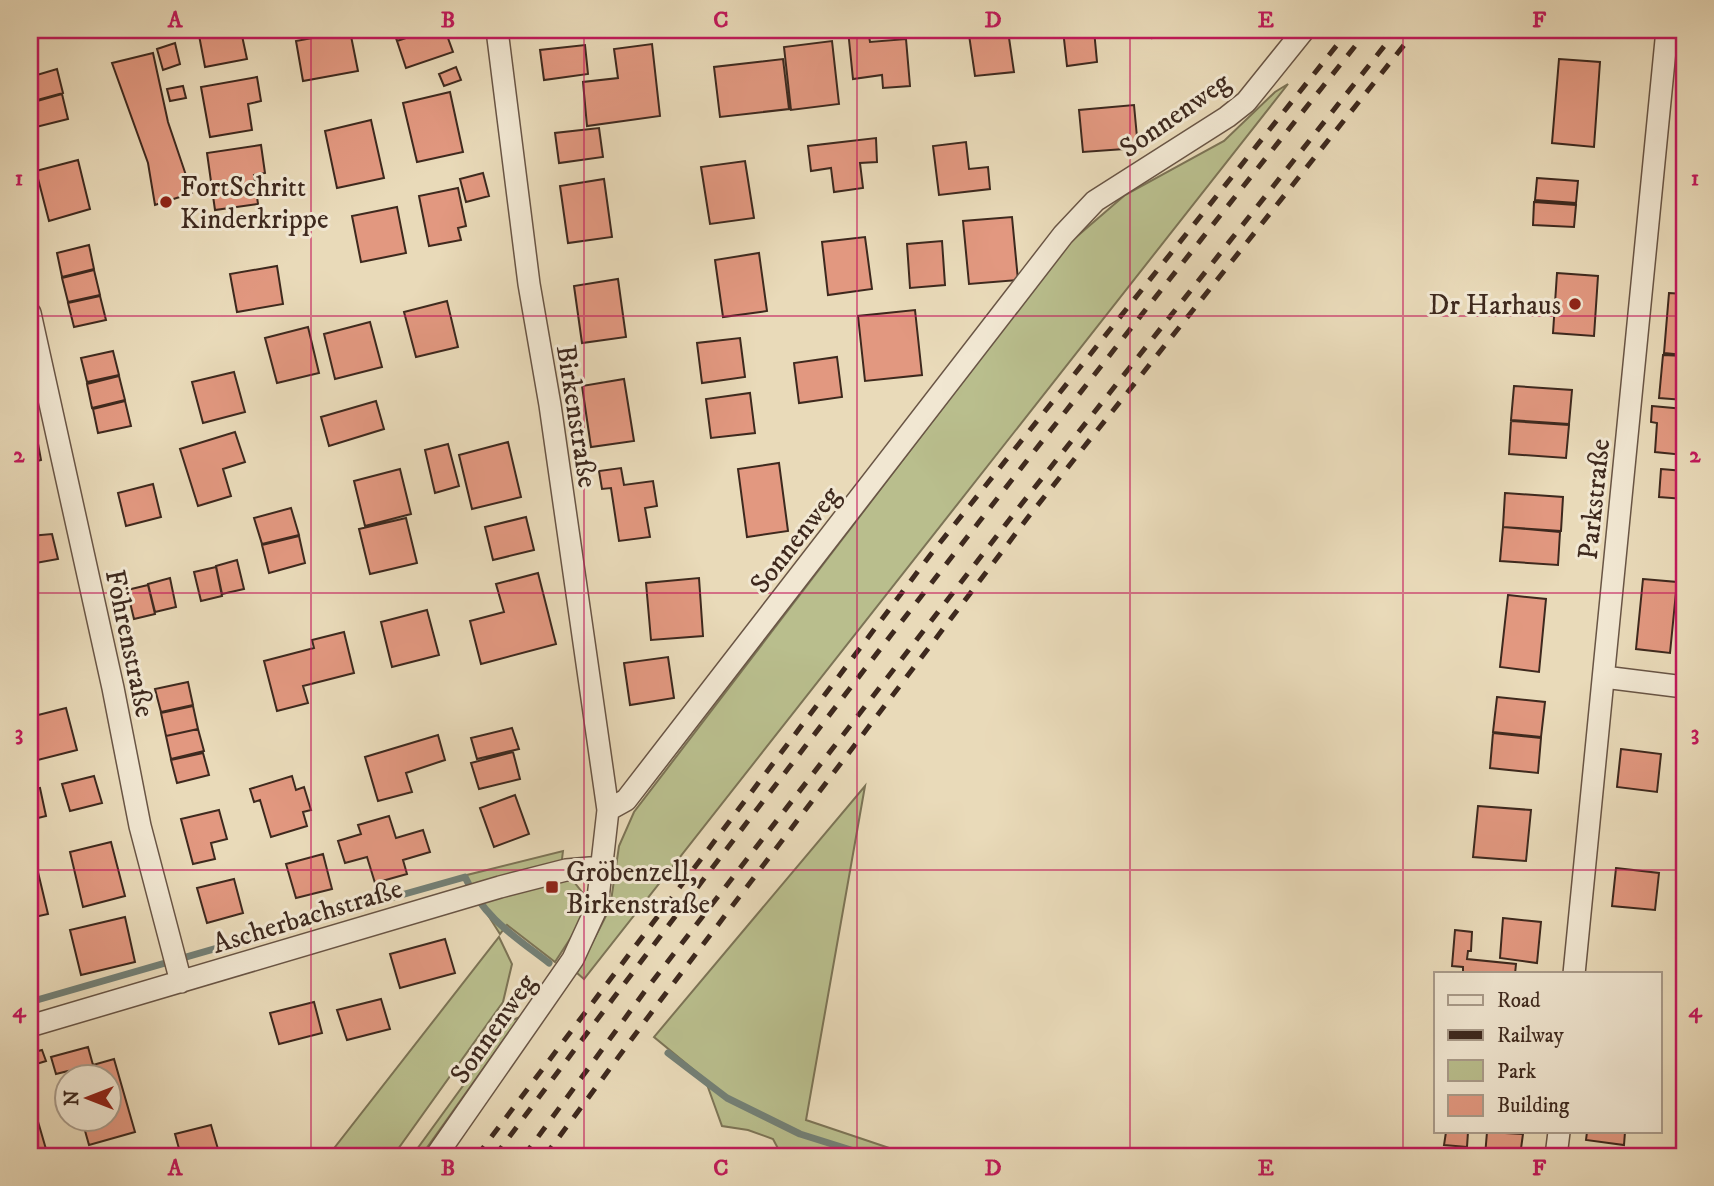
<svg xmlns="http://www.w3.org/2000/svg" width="1714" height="1186" font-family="'IM FELL DW Pica',serif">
  <rect width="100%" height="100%" fill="#e9dab9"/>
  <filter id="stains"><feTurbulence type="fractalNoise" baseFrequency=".00286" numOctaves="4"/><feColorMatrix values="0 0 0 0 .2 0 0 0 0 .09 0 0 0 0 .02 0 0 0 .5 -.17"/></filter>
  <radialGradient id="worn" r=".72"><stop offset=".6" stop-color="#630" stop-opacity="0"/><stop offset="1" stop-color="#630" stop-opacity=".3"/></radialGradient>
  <path fill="#b9be8d" stroke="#7c7456" stroke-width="2" d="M1288,84l-704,895 -7,-6 33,-65 9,-62 15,-34 433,-567 58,-50 99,-54 51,-49z
    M865,786l-59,334 107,36h-131l-9,-17 -25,-9 -26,-4 -17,-47 -51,-42z
    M563,851l-3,24 14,7 12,15 -5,25 -26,40 -48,-37 -7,9 -37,-58z
    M499,937l13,27 -9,38 -110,154h-65z
    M520,1017l-99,139h-9l98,-135z"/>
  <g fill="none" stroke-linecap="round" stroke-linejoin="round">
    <path stroke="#738076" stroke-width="7" d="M309,921l156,-44c19,41 49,59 84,86
      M30,1002l246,-71
      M668,1053l59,45 73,36 70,22"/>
  </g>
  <path fill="#e29880" stroke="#3e291e" stroke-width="2" d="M198,30h51l-8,1 6,28 -42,8z
    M393,30h37l-33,11z
    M430,30h15l8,22 -47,16 -9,-27z
    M848,30h20l2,12 36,-3 4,47 -27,2 -1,-13 -29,4z
    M1063,30h31l3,32 -30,4z
    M1151,30h58l-57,8z
    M1586,30h48l-1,6z
    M350,31l8,40 -55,10 -7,-40z
    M1008,31l6,41 -39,4 -6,-41z
    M832,41l7,63 -48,6 -7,-63z
    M175,43l5,21 -17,6 -6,-21z
    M652,44l8,72 -73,10 -4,-44 35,-4 -4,-29z
    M585,45l3,29 -44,6 -4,-30z
    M153,53l15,69 24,71 -37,12 -7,-42 -36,-100z
    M783,59l6,50 -69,8 -6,-50z
    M1559,59l41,3 -6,85 -42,-4z
    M456,67l5,13 -17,6 -5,-12z
    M57,69l6,24 -33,9v-25z
    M257,77l4,24 -13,3 4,26 -42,7 -9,-50z
    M183,86l3,12 -16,3 -3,-12z
    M450,92l13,60 -46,10 -14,-59z
    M62,94l6,25 -36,9 -2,-25z
    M1134,105l4,43 -55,4 -4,-42z
    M371,120l13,58 -47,10 -12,-57z
    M599,128l4,29 -44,6 -4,-30z
    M876,138l1,24 -17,1 3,25 -29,4 -3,-24 -20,3 -3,-25z
    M966,142l3,27 19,-2 2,22 -51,6 -6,-49z
    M261,145l4,28 -11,2 4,29 -43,6 -8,-57z
    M78,160l12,49 -41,12 -13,-50z
    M745,161l9,57 -44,6 -9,-57z
    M483,173l6,23 -23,6 -6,-23z
    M1537,178l41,3 -2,22 -41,-3z
    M604,179l8,58 -44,6 -8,-57z
    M458,188l8,38 -8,2 3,12 -32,6 -10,-50z
    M1534,202l42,3 -2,22 -41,-2z
    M397,207l9,46 -45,9 -9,-46z
    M1012,217l6,63 -49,4 -6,-63z
    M865,237l7,52 -44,6 -6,-53z
    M942,241l3,44 -35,3 -3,-44z
    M89,245l5,24 -32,8 -5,-24z
    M759,253l8,58 -44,6 -8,-57z
    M277,266l6,38 -46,8 -7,-38z
    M94,270l6,25 -32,7 -6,-24z
    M1557,273l41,3 -4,60 -41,-3z
    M618,279l8,58 -44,6 -8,-57z
    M1669,293l15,1v61l-20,-2z
    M100,296l6,24 -32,7 -6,-24z
    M447,301l11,46 -42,10 -12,-45z
    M915,310l7,65 -57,6 -7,-65z
    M370,322l12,45 -47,12 -11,-45z
    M308,327l11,46 -42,10 -12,-45z
    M740,338l5,39 -43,6 -5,-40z
    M113,351l6,24 -32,7 -6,-24z
    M1663,355l21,1v44l-25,-2z
    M837,357l5,40 -43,6 -5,-40z
    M234,372l11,40 -42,11 -11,-41z
    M119,376l6,24 -33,8 -5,-24z
    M624,379l10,62 -43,6 -9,-61z
    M1514,386l58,4 -3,34 -58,-4z
    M750,393l5,40 -44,5 -5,-39z
    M125,401l6,25 -33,7 -5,-24z
    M376,401l8,28 -55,17 -8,-29z
    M1652,406l32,3v46l-29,-3 2,-29 -6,-1z
    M1511,421l58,4 -3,33 -57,-4z
    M35,427l6,33 -11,3v-35z
    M235,432l10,30 -22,7 8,27 -33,10 -18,-57z
    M508,442l13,55 -49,12 -13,-54z
    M448,444l11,42 -24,7 -10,-43z
    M779,463l9,68 -41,6 -9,-68z
    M621,468l3,17 29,-4 4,25 -12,2 5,29 -31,4 -8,-53 -9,1 -3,-18z
    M400,469l11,45 -46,12 -11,-45z
    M1661,469l23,2v28l-25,-2z
    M153,484l8,33 -35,9 -8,-33z
    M1505,493l58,4 -2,34 -58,-4z
    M291,508l8,27 -37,9 -8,-26z
    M526,517l8,33 -41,10 -8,-33z
    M406,518l11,45 -47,11 -11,-45z
    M1503,527l57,5 -2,33 -58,-4z
    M52,534l6,25 -28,5v-28z
    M299,536l6,27 -36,10 -7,-28z
    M237,560l7,29 -22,5 -6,-28z
    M216,567l6,29 -21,5 -7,-29z
    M538,573l18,71 -75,20 -11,-43 34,-9 -8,-28z
    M170,578l6,29 -21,5 -7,-28z
    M699,578l4,58 -52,4 -5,-57z
    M1643,579l34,3 -7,71 -34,-4z
    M148,585l7,29 -21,5 -7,-29z
    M1508,595l38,4 -7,73 -39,-5z
    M427,610l12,45 -47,12 -11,-45z
    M344,632l10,41 -51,13 5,17 -31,8 -13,-50 50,-13 -2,-8z
    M668,657l6,41 -44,7 -6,-42z
    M188,682l5,23 -32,7 -6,-23z
    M1497,697l48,5 -4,35 -48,-5z
    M193,706l5,23 -32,7 -5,-23z
    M66,708l11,42 -47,12v-45z
    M512,728l7,21 -42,10 -6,-21z
    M198,729l6,22 -33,8 -5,-23z
    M1493,733l48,5 -3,35 -48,-5z
    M438,735l7,25 -39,13 6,19 -34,9 -13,-44z
    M1621,749l40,5 -4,38 -40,-5z
    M513,752l7,27 -41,10 -8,-26z
    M203,753l6,22 -32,8 -6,-23z
    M94,776l8,27 -32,8 -8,-27z
    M292,776l4,14 8,-3 7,23 -8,2 4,14 -36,11 -11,-37 -6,2 -4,-13z
    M40,788l6,28 -16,4v-30z
    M515,795l14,39 -35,13 -14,-39z
    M1478,806l53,4 -5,51 -53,-4z
    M219,810l8,29 -16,4 4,16 -22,5 -12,-45z
    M389,816l7,22 27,-8 7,22 -27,8 4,14 -32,9 -8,-26 -22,6 -7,-22 23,-7 -3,-9z
    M111,842l14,54 -42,11 -13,-55z
    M323,854l9,35 -36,9 -10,-34z
    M37,868l11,46 -18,4v-49z
    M1616,868l43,5 -4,37 -43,-4z
    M234,879l9,34 -36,10 -10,-35z
    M125,917l10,45 -54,13 -11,-45z
    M1503,918l38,4 -4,41 -37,-5z
    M1455,930l17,2 -1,19h-3l-1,8 49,5 -1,10h-52v-7l-11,-1z
    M445,939l10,34 -55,15 -10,-34z
    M381,999l9,30 -43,11 -10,-30z
    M314,1002l8,31 -43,11 -9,-31z
    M88,1047l5,18 21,-6 21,73 -46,13 -7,-25h26v-42h-38l-2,-7 -12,3 -5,-17z
    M42,1050l4,11 -16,5v-13z
    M30,1094l18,62h-18z
    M211,1125l9,31h-39l-6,-22z
    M1446,1132h22l-1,15 -23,-2z
    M1487,1132l36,2 -3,22h-35z
    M1587,1132h38l-1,13 -38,-5z"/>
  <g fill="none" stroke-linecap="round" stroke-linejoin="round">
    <g stroke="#695545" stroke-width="24">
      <path id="minor" d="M30,313l83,375 27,138 41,156
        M1604,677l80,10
        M608,810l18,-10 437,-565 32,-34 132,-84 19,-15 58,-72
        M1574,974l93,-944
        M30,1026l470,-139 66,-17 36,-3
        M436,1156l137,-197 24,-52 11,-97 -58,-405 -21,-121 -32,-254
        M1556,1156l3,-24"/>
    </g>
    <use href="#minor" stroke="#f1e7d2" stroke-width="21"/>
    <path stroke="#3e291e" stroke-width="5" stroke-dasharray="12 12" stroke-linecap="butt" d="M477,1156l454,-602 418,-524
      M495,1156c284,-381 576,-755 873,-1126
      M524,1156l121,-165 375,-485 377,-476
      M545,1156l115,-155 369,-485 387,-486"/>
  </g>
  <path fill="none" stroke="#c2185b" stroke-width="2" stroke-opacity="0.55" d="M311,30v1126M584,30v1126M857,30v1126M1130,30v1126M1403,30v1126M30,316h1654M30,593h1654M30,870h1654"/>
  <g fill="#8f2418" stroke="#f1e7d2" stroke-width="2.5">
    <circle cx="166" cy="202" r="7"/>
    <circle cx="1575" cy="304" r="7"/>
    <rect x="545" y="880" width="14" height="14" rx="3.5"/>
  </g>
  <g text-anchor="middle" stroke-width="6" stroke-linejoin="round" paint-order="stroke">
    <g font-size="28" fill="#3e291e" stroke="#f1e7d2">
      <text transform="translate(1174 114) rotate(-35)" y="10">Sonnenweg</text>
      <text transform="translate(578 416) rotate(81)" y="10">Birkenstraße</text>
      <text transform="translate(1593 499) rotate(-84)" y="10">Parkstraße</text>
      <text transform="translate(794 539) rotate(-52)" y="10">Sonnenweg</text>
      <text transform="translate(131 643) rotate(78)" y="10">Föhrenstraße</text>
      <text transform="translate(307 915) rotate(-17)" y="10">Ascherbachstraße</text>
      <text transform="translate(492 1028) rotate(-55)" y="10">Sonnenweg</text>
    </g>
    <g font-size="28" fill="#3e291e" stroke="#f1e7d2" text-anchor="start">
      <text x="180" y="196">FortSchritt<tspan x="180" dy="32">Kinderkrippe</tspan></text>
      <text x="1561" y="314" text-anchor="end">Dr Harhaus</text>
      <text x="566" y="881">Gröbenzell,<tspan x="566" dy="32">Birkenstraße</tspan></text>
    </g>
  </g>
  <rect width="1714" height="1186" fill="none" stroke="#e9dab9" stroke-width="77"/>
  <rect x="1434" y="972" width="228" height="161" fill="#f1e7d2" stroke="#a99b8a" stroke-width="2"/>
  <rect x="1448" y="995" width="35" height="10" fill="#f1e7d2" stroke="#a99b8a" stroke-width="2"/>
  <text x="1497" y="1007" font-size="21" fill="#3e291e">Road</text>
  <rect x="1448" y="1030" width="35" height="10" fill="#3e291e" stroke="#a99b8a" stroke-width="2"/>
  <text x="1497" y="1042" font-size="21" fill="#3e291e">Railway</text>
  <rect x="1448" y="1060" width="35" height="21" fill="#b9be8d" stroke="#a99b8a" stroke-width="2"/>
  <text x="1497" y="1078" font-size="21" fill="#3e291e">Park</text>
  <rect x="1448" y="1095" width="35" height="21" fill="#e29880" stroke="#a99b8a" stroke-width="2"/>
  <text x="1497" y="1112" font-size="21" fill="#3e291e">Building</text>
  <g transform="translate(88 1098) rotate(270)"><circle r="33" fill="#f1e7d2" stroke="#a99b8a" stroke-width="2"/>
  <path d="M0-5L12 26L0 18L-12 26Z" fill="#8f2418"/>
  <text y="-10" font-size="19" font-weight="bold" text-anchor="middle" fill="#3e291e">N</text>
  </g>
  <rect x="38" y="38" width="1638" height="1110" fill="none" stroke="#c2185b" stroke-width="2.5"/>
  <g font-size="23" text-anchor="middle" font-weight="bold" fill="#c2185b">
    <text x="175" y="27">A</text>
    <text x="448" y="27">B</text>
    <text x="721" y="27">C</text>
    <text x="993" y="27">D</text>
    <text x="1266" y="27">E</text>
    <text x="1539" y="27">F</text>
    <text x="19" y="185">1</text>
    <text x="1695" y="185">1</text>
    <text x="19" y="462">2</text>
    <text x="1695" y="462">2</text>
    <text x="19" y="740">3</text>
    <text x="1695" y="740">3</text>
    <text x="19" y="1017">4</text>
    <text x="1695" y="1017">4</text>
    <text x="175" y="1175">A</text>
    <text x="448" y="1175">B</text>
    <text x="721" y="1175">C</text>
    <text x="993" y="1175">D</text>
    <text x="1266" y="1175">E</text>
    <text x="1539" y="1175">F</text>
  </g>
  <rect width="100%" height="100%" filter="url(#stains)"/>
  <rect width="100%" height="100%" fill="url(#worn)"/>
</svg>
